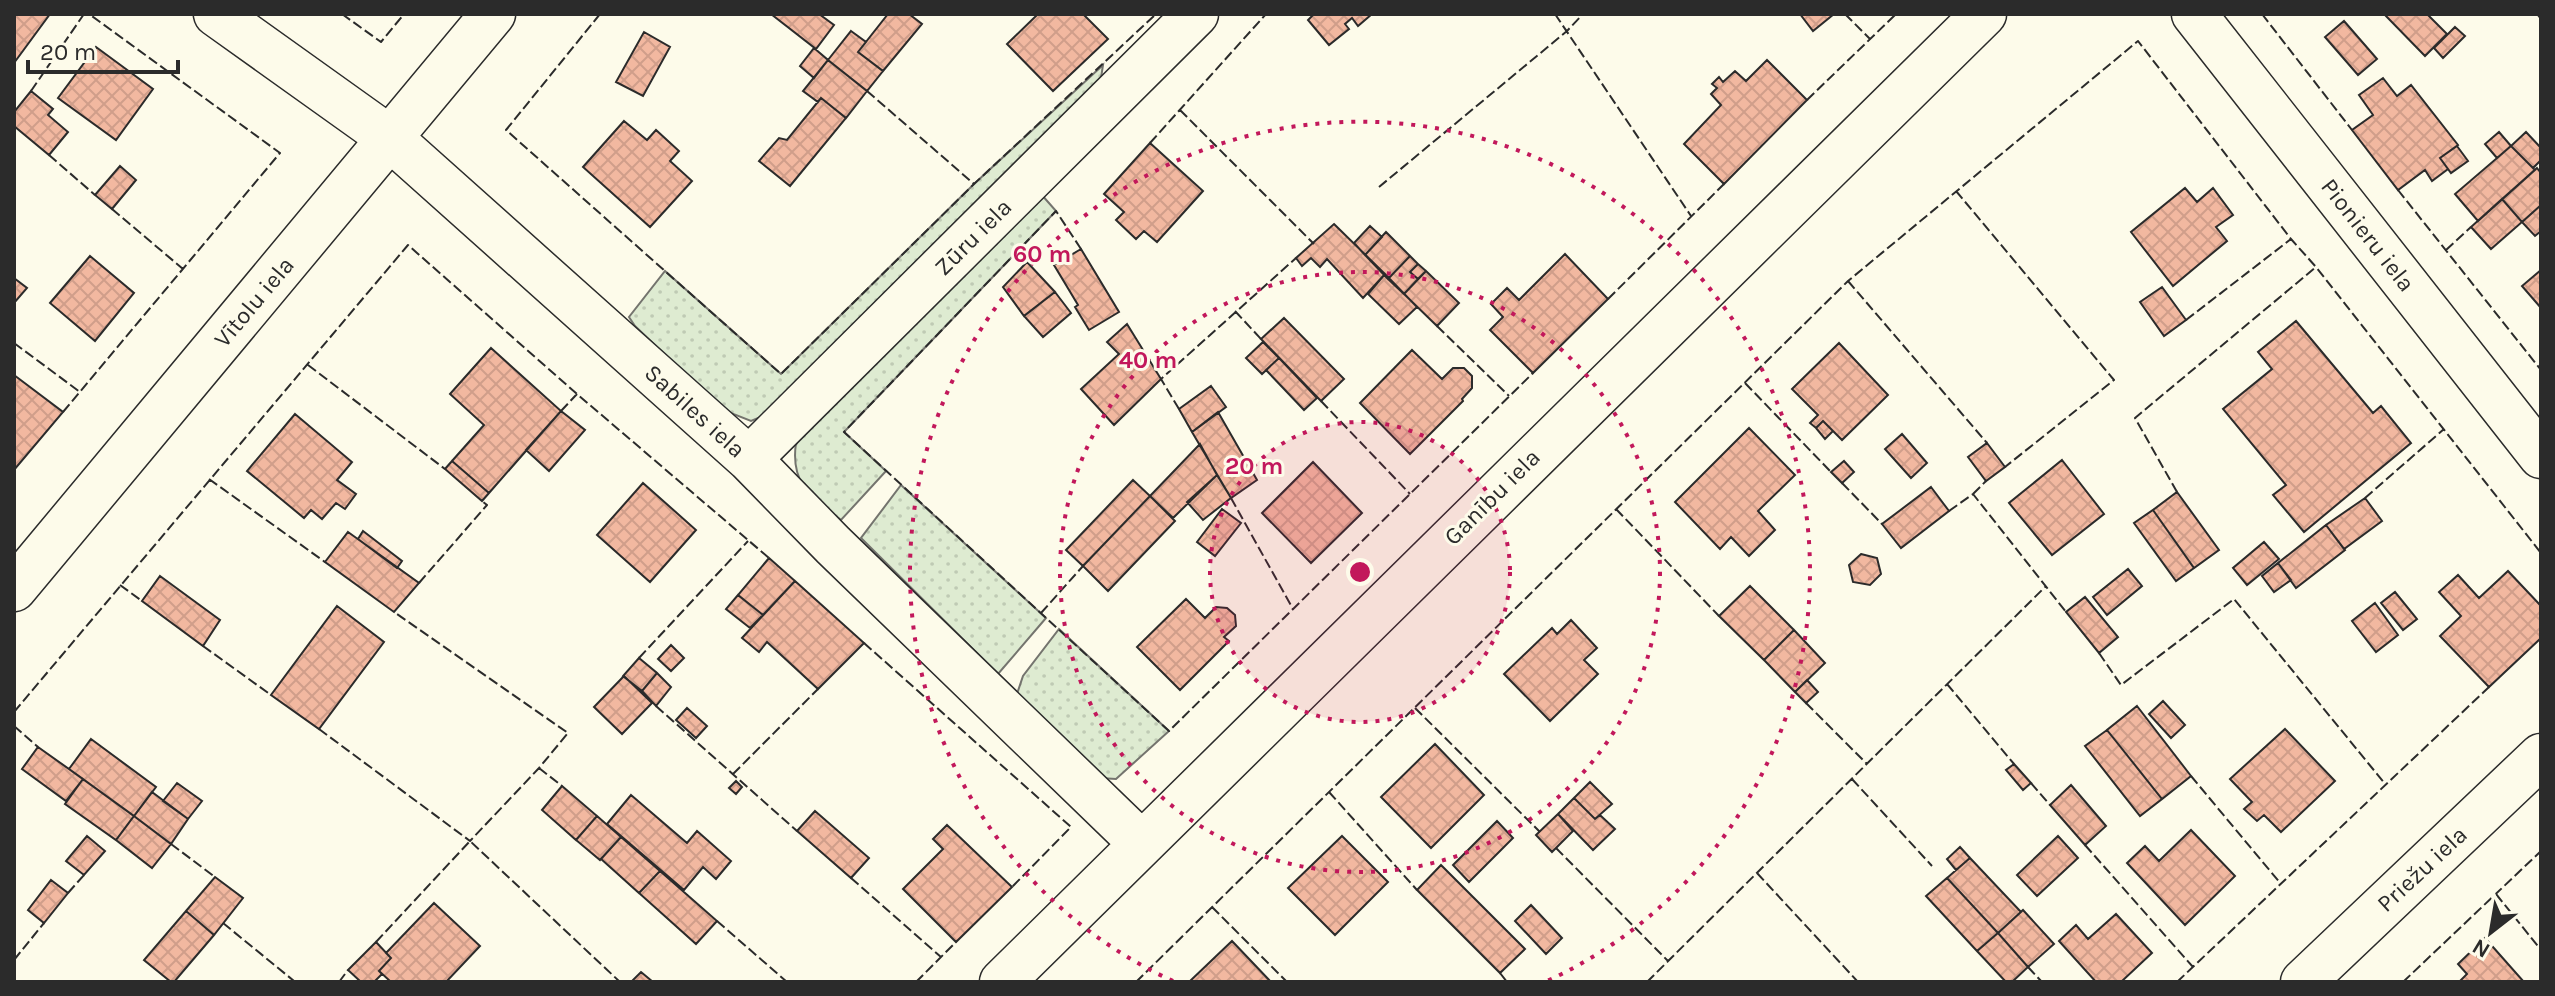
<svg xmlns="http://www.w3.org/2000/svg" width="2555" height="996" font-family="Karla,sans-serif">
  <defs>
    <pattern id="grass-dots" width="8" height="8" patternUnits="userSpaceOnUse" patternTransform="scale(2)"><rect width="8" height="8" fill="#deebd1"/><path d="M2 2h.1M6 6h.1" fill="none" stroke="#bfcab4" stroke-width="1.8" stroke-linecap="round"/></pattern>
    <pattern id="building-cross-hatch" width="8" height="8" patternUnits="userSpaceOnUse" patternTransform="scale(2)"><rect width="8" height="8" fill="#f2b8a0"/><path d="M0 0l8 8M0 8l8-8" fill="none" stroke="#d09e8a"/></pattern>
  </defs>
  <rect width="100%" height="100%" fill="#fdfbea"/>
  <path fill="url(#grass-dots)" stroke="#74746e" stroke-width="2" d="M1103,65l-2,13 -326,333 -24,10 -28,-11 -88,-84 -6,-9 36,-46 116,103 193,-190z
    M1041,194l15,17 -212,221 42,39 -45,49c-30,-23 -51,-36 -45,-77z
    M901,485l145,133 -48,56 -137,-136z
    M1059,629l110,102 -53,48 -16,-1 -83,-84 6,-18z"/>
  <path fill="url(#building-cross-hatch)" stroke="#2b2b2b" stroke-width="2" d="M14,14h36l-36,49z
    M771,14h48l15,11 -18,24z
    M888,14h21l13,10 -39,47 -25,-19z
    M1038,14h45l25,25 -55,52 -46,-47z
    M1314,14h58l-14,12 -6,-8 -7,6 4,5 -20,16 -21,-25z
    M1800,14h34l-21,17z
    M2384,14h43l20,20 -22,22z
    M2344,21l33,38 -19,16 -33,-38z
    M2455,27l10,9 -22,22 -9,-10z
    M851,31l15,11 -8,10 25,19 -16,20 -39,-31z
    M644,32l26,15 -27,49 -27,-14z
    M96,47l57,42 -37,51 -58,-42z
    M814,48l14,12 -14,18 -14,-12z
    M828,60l39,31 -21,27 -25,-20 -3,4 -15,-11z
    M1767,60l40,40 -83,84 -40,-40 37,-39 -10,-11 6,-6 -5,-4 7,-7 4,5 12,-11 11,10z
    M2383,78l14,18 14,-11 47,60 -18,13 8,11 -16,12 -7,-11 -27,20 -46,-60 21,-15 -14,-20z
    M31,91l22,18 -5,6 20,17 -19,23 -35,-29v-14z
    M821,98l25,20 -56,68 -31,-25 20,-23 8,2z
    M624,121l23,19 9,-10 23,21 -9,10 22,20 -42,46 -67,-60z
    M2499,132l12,14 -14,12 -12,-14z
    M2526,132l15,16v12l-8,8 -22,-22z
    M1150,143l53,48 -46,51 -13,-11 -8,8 -20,-19 8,-8 -20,-18z
    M2457,146l11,15 -17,12 -11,-15z
    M2511,146l24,24 -57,51 -23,-27z
    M120,166l16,14 -24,29 -17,-14z
    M2537,168l4,5v32l-19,17 -20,-23z
    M2185,188l12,14 16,-14 20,27 -17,12 11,14 -54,45 -42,-54z
    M2502,199l20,23 -31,27 -20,-22z
    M2541,205v26l-6,5 -13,-14z
    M1334,224l51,50 -22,24 -36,-39 -7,8 -9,-9 -9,8 -6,-8z
    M1370,226l12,11 -17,18 -11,-12z
    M1386,232l24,24 -22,23 -23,-24z
    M1081,249l38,63 -30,18 -14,-23 3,-2 -24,-40z
    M1565,254l43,45 -75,74 -43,-43 13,-13 -12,-13 16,-16 12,12z
    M90,256l44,37 -39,48 -45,-38z
    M1410,256l8,8 -8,8 8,7 -14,15 -16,-15z
    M1027,262l28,30 -31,24 -21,-29z
    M1418,264l8,7 -8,8 -8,-7z
    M2541,270v38l-19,-22z
    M1426,271l33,32 -22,23 -33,-32z
    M1385,274l32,33 -18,17 -31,-30z
    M14,278l13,10 -13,15z
    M2162,287l24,33 -22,16 -24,-34z
    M1055,292l16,21 -28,24 -19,-21z
    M1284,318l60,61 -23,22 -60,-62z
    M2296,321l77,92 8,-7 30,37 -107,89 -31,-37 13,-10 -63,-76 49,-40 -14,-17z
    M1127,324l34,55 -47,46 -33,-36 38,-35 -12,-12z
    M1263,342l16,16 -17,16 -16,-16z
    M1839,343l49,52 -46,45 -19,-19 -7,7 -6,-5 8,-8 -26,-26z
    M491,348l70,63 -72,82 -37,-32 32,-36 -34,-31z
    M1412,350l30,29 11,-11h11l8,8v12l-10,11 1,2 -53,53 -50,-51z
    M1279,358l38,40 -13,12 -38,-40z
    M14,375l49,37 -49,58z
    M1211,386l15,21 -34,25 -13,-23z
    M561,411l24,19 -36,41 -23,-21z
    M1218,412l39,68 -26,18 -39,-66z
    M295,414l57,48 -15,18 19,14 -11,15 -9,-6 -14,16 -11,-9 -7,8 -57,-47z
    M1823,421l10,10 -8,8 -9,-11z
    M1749,428l46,47 -37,36 17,19 -26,26 -18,-19 -11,12 -45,-47z
    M1902,434l25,29 -16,15 -26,-29z
    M1987,443l18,24 -19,14 -18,-24z
    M1200,444l17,31 -44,43 -23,-22z
    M2062,460l42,54 -52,41 -43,-52z
    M452,461l37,32 -7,8 -37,-32z
    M1844,461l10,11 -12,11 -11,-11z
    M1313,462l49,51 -51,50 -49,-50z
    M1217,475l14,23 -28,22 -16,-18z
    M1133,480l17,16 -67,70 -17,-16z
    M643,483l53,47 -46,52 -53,-47z
    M1931,487l18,24 -48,37 -19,-24z
    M2177,492l42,58 -25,18 -41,-58z
    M1150,496l25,25 -67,70 -25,-25z
    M2365,498l17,23 -38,28 -18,-24z
    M1222,509l19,14 -26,33 -18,-14z
    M2153,510l41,58 -18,13 -42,-58z
    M2326,525l19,25 -49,38 -18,-25z
    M363,531l39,30 -5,7 -39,-29z
    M348,532l71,51 -25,29 -69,-50z
    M2264,542l15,17 -32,26 -14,-17z
    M1861,554l16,4 4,16 -11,11 -17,-3 -4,-17z
    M769,558l26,23 -32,34 -25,-20z
    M2278,563l13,17 -17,12 -12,-16z
    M2128,569l14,17 -35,29 -14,-18z
    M2508,571l33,35v32l-52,49 -49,-51 21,-20 -22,-24 19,-17 21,23z
    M160,576l60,44 -17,26 -61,-45z
    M795,581l69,62 -46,46 -51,-47 -8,10 -17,-14z
    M1750,586l44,44 -30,30 -45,-44z
    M2395,592l22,27 -14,11 -22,-27z
    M738,595l25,20 -13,13 -24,-19z
    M2085,597l33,40 -19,16 -33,-41z
    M1186,599l19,19 11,-11 11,1 8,7 1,11 -12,11 5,4 -49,49 -43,-43z
    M2375,603l23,32 -22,17 -24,-31z
    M337,606l47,36 -65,87 -48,-34z
    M1571,620l26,28 -13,12 14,14 -48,47 -46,-47 48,-46 5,6z
    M1794,630l31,33 -30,29 -31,-32z
    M671,645l13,13 -13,13 -13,-12z
    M639,658l18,15 -15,18 -19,-15z
    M657,673l14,14 -15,19 -14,-15z
    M624,676l28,27 -30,31 -28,-27z
    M1807,680l11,12 -12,11 -11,-11z
    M2163,701l22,24 -14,13 -22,-24z
    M2137,706l54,70 -29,23 -55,-69z
    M687,708l20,18 -11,12 -20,-18z
    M2285,729l50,52 -54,51 -17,-17 -7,6 -13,-12 8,-7 -22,-23z
    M2107,730l55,69 -22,17 -55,-70z
    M91,739l65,48 -22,29 -65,-47z
    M1435,744l49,51 -53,53 -50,-51z
    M38,747l45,32 -17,22 -44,-32z
    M2014,764l17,19 -8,7 -17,-20z
    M83,779l51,37 -18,24 -51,-36z
    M736,781l6,6 -6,7 -7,-6z
    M1590,782l22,22 -17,15 -21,-21z
    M177,783l25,18 -14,18 -25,-18z
    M2071,785l35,41 -21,19 -35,-40z
    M562,786l35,30 -21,24 -34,-30z
    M152,792l36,27 -17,25 -37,-28z
    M631,795l56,48 10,-12 34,30 -15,18 -13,-12 -19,23 -77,-66z
    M1574,798l21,21 5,-4 15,14 -22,21 -35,-36z
    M815,811l54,47 -18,20 -54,-47z
    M1558,814l15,17 -21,21 -16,-17z
    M134,816l37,28 -19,24 -36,-28z
    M597,816l24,21 -21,23 -24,-20z
    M1497,821l16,17 -44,44 -16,-17z
    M947,825l65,62 -56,55 -53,-53 40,-40 -10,-10z
    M2191,830l44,46 -50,49 -58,-62 18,-17 14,15z
    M87,836l18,15 -21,24 -18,-14z
    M1342,836l46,46 -53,53 -47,-47z
    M2058,836l20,22 -41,38 -20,-21z
    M621,837l39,34 -21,22 -38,-34z
    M1960,847l10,11 -14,12 -9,-11z
    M1970,858l51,54 -23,21 -51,-55z
    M1441,865l84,84 -25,24 -83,-83z
    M660,871l57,50 -21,23 -57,-51z
    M215,877l28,21 -29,37 -28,-24z
    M1947,878l51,55 -21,18 -51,-55z
    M51,880l17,13 -24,30 -16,-13z
    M434,903l46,43 -34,36h-55l-12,-11 12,-13 -5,-5z
    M1531,905l31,33 -16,16 -31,-33z
    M2023,910l31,34 -26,23 -30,-34z
    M186,911l28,24 -40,47h-3l-27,-22z
    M2116,914l36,39 -31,29h-25l-37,-41 17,-16 12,14z
    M1998,933l30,34 -16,15h-6l-29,-31z
    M2485,938l39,44h-65l8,-8 -9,-10z
    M1232,941l39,41h-82z
    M376,942l15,16 -12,13 3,3 -8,8h-13l-13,-12z
    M641,972l12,10h-22z"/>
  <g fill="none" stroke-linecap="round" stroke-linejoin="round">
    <g stroke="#2b2b2b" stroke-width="47">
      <path id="minor" d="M216,14l175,125 358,320 84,86 309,299
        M2194,14l347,442
        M749,459l447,-445
        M14,589l479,-575
        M1002,982l982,-968
        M2303,982l238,-226"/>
    </g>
    <use href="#minor" stroke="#fdfbea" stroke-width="44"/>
    <path stroke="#2b2b2b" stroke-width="2" stroke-dasharray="10 4" stroke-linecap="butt" d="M342,14l39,28 23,-28
      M600,14l-94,116 275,244 193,-190
      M1555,14l136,202
      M1845,14l25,25
      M2262,14l90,116
      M2537,14l4,5
      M31,91l53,-77
      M867,91l107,93 182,-170
      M1807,100l89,-86
      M1180,110l134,134
      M1150,143l116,-129
      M49,155l46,40
      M1379,187l188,-156 16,-17
      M2398,190l143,180
      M1956,191l158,189 -109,87
      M112,209l71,60
      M1081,249l-25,-38 -212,221 325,299 364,-358
      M2446,250l25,-23
      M1848,281l139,162
      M1608,299l116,-115
      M1235,311l26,28
      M2186,320l105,-81
      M1437,326l72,70
      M14,343l66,49
      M308,365l137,104
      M1745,383l86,89
      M1321,401l89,93
      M1179,409l-18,-30 135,-121
      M561,411l16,-17
      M63,412l217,-259 -191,-139
      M209,479l116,83
      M1842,483l40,41
      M2177,492l-42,-74 181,-151
      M1973,494l13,-13
      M1231,498l62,111
      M2365,498l79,-69
      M1616,509l103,107
      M1949,511l24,-17 93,118
      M419,583l68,-78 -5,-4
      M120,585l22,16
      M1041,613l42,-47
      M864,643l207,184 -59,60
      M203,646l68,49
      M2099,653l22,32 113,-86 152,186
      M639,658l109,-117
      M1947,684l67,80
      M1806,703l61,61
      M656,706l141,125
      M1415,708l125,124
      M14,712l394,-467 169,149 192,164
      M14,726l24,21
      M319,729l151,112 69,-73 29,-35 -174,-121
      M539,768l23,18
      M733,774l85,-85
      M2191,776l90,108
      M1852,779l80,87
      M2031,783l19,22
      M1329,792l88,98
      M171,844l44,33
      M2085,845l108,122
      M1556,848l112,113
      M1757,873l101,109
      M851,878l90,79
      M68,893l16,-18
      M2496,894l45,56
      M1212,907l75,75
      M717,921l70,61
      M223,923l71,58
      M376,942l94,-101 150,141
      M14,960l30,-37
      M2028,967l14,15
      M1500,973l7,9
      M339,982l9,-12
      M916,982l40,-40
      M1136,982l712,-701 290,-240 153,198 25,28 225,286
      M1647,982l398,-395
      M2177,982l312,-295
      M2403,982l138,-131"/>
  </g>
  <circle cx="1360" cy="572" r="150" fill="#c2185b" fill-opacity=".12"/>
  <g fill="none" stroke="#c2185b" stroke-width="4" stroke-dasharray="4 8">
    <circle cx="1360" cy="572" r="150"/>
    <circle cx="1360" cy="572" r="300"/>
    <path d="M1173 981A450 450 0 1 1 1547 981"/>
  </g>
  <g text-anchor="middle" stroke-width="6" stroke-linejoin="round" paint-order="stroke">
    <g font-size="24" fill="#2b2b2b" stroke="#fdfbea">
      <text transform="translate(2368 235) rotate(52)" y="8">Pionieru iela</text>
      <text transform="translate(973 237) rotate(-45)" y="8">Zūru iela</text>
      <text transform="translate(254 302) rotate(-50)" y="8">Vītolu iela</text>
      <text transform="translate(695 411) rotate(42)" y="8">Sabiles iela</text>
      <text transform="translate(1492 497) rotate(-45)" y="8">Ganību iela</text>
      <text transform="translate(2422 869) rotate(-43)" y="8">Priežu iela</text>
    </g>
  </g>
  <circle cx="1360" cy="572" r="12" fill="#c2185b" stroke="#fdfbea" stroke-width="4"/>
  <g font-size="24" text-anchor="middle" font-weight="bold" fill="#c2185b" stroke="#fdfbea" stroke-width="6" stroke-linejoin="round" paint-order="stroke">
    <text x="1042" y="262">60 m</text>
    <text x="1148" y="368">40 m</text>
    <text x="1254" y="474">20 m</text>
  </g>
  <rect width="2555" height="996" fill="none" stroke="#2b2b2b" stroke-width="32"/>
  <g transform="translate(2491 932) rotate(211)" stroke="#fdfbea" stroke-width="6" paint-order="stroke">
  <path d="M0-6L14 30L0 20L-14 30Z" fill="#2b2b2b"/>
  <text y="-12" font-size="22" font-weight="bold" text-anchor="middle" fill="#2b2b2b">N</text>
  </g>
  <path d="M28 60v12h150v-12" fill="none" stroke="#2b2b2b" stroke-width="4"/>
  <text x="40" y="60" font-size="24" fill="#2b2b2b" stroke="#fdfbea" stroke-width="6" paint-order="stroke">20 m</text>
</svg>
